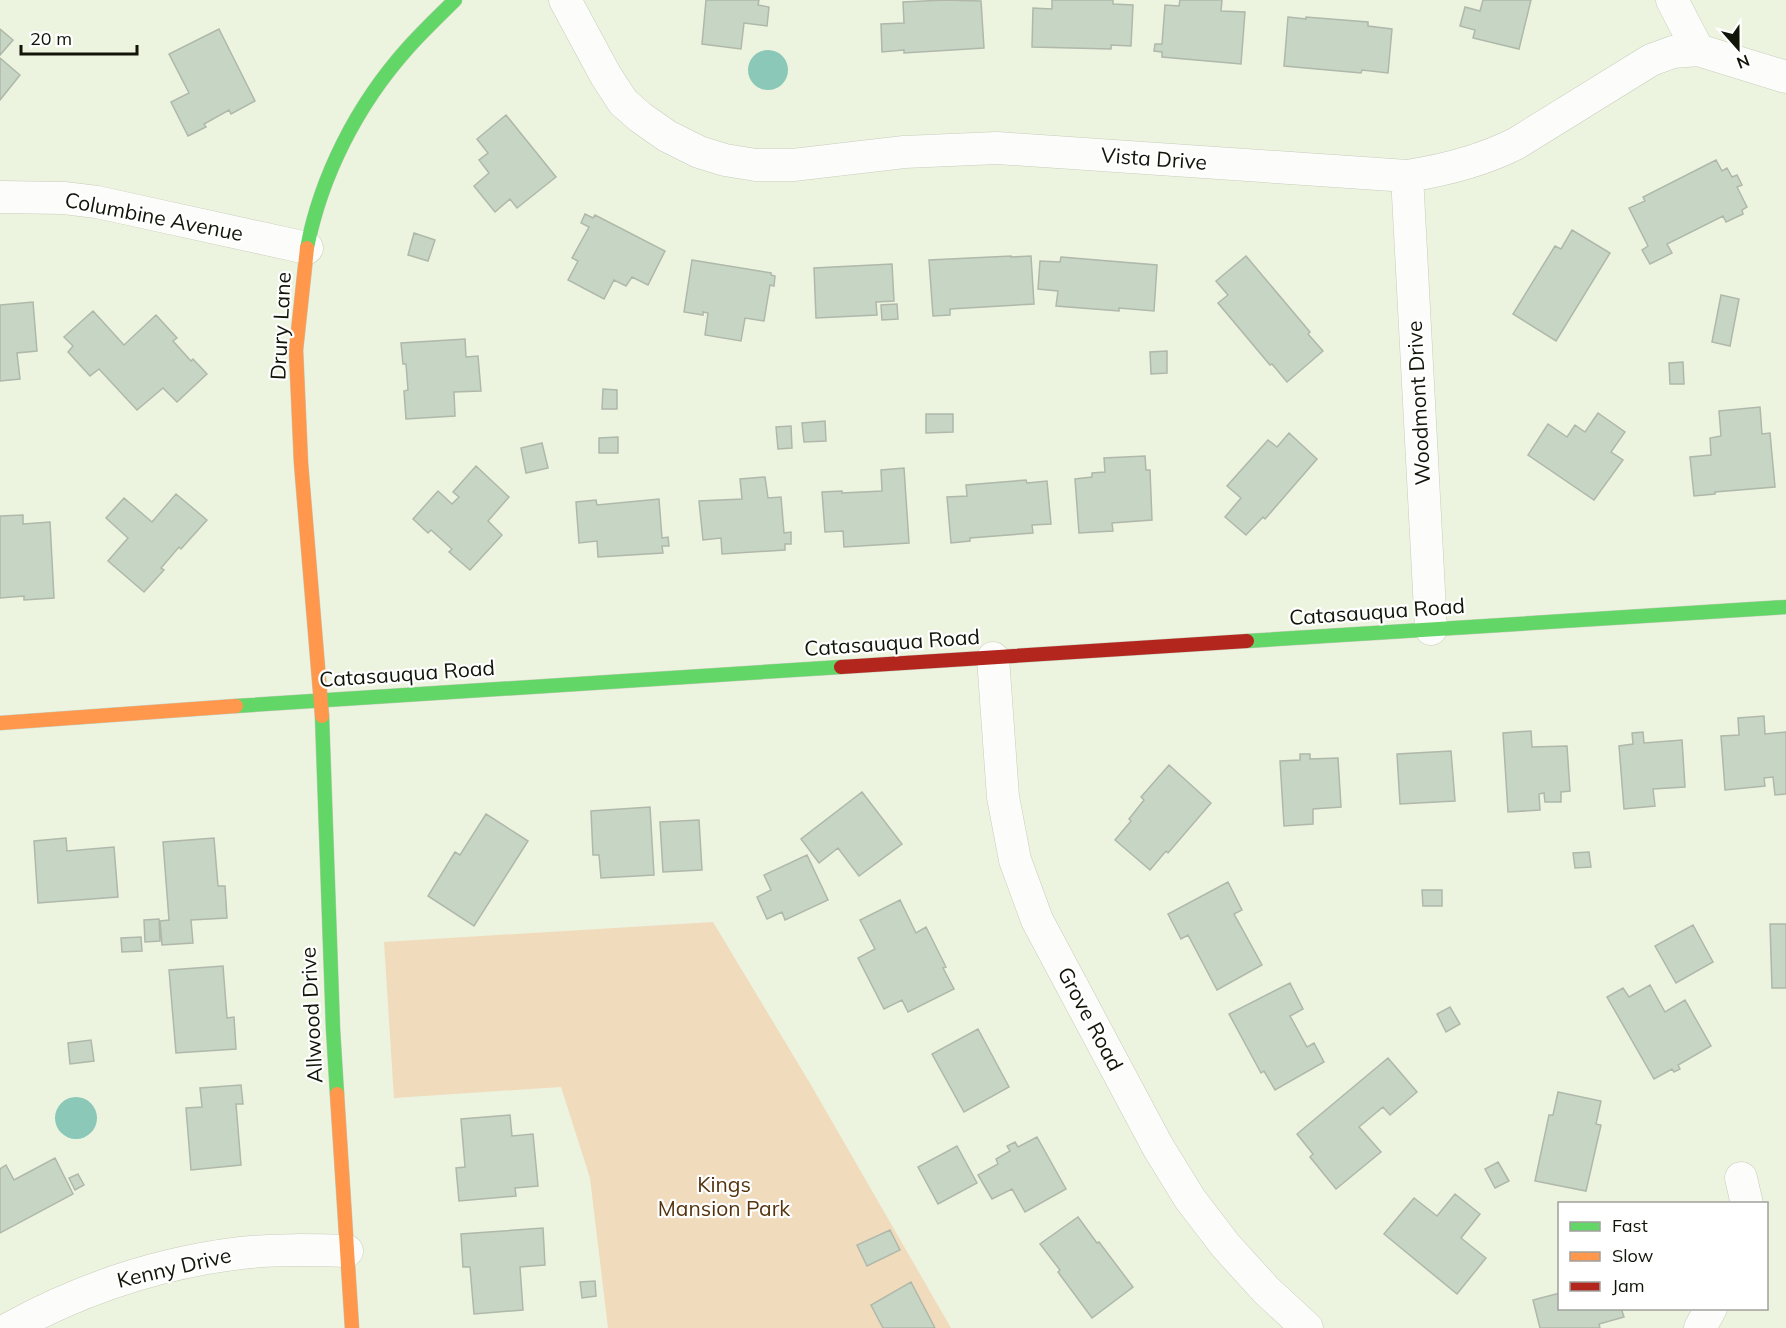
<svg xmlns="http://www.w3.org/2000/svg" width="1786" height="1328" font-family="Mulish,sans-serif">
  <rect width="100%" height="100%" fill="#ecf3df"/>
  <path fill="#f0dbbd" d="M713,922l98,163 140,243h-343l-18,-150 -29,-91 -167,11 -10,-156z"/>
  <path fill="#8bc8b7" d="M748 70a20 20 0 1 1 40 0a20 20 0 1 1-40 0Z
    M55 1118a21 21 0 1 1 42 0a21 21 0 1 1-42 0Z"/>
  <path fill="#c7d5c4" stroke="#afb8aa" stroke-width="1.5" d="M706,0h53l-1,5 11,2 -2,19 -23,-3 -3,26 -39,-5z
    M945,0l36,1 3,47 -80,5v-3l-22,2 -1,-28 23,-1 -1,-21z
    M1052,0h61v4l20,1 -2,41 -20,-1v4l-79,-2 1,-39 19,1z
    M1180,0h42l-1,11 24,1 -4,52 -79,-7v-5l-8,-1 1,-7h7l3,-39 14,1z
    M1483,0h48l-12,49 -46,-11 2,-8 -15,-4 5,-19 15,4z
    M1288,17l18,2v-2l62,5v4l24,3 -4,44 -26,-3 -1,3 -77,-7z
    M0,29l13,11 -13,15z
    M219,29l36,72 -24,13 -2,-4 -25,14 2,3 -18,9 -17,-34 18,-9 -20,-39z
    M0,58l20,17 -20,25z
    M506,115l50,62 -39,31 -7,-9 -15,13 -21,-26 15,-13 -10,-13 9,-7 -11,-14z
    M1716,160l6,11 5,-3 5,9 5,-2 5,10 -5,2 10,20 -5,3 1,4 -17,8 -3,-6 -56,28 5,9 -22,11 -8,-14 6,-4 -19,-38 16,-7 -2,-4z
    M585,214l8,4 2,-3 70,36 -17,34 -16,-8 -6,9 -12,-6 -10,19 -36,-19 10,-19 -6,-3 17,-31 -8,-4z
    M1572,230l38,23 -54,88 -43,-27 42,-68 6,3z
    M414,233l21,7 -7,21 -20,-6z
    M1011,256v1l20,-1 3,48 -84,5v6l-17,1 -4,-56z
    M1246,256l64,76 -2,2 15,17 -36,31 -15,-18 -2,1 -52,-62 10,-8 -12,-14z
    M1061,257l96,8 -3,46 -35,-3v3l-63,-5 2,-15 -20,-2 2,-28 20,1z
    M692,260l79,13v2l4,1 -1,10 -4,-1 -6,36 -19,-3 -4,23 -36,-6 3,-22 -5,-1v3l-19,-3z
    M892,264l2,37 -18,1 1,13 -61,3 -2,-50z
    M1721,295l18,4 -9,47 -18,-4z
    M33,302l4,49 -20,2 3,26 -20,2v-76z
    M897,304l1,15 -16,1 -1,-15z
    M93,311l31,34 32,-30 21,23 -4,3 18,20 2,-2 14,15 -30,28 -14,-14 -26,22 -38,-41 -9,7 -22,-24 5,-6 -9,-9z
    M465,339l1,18 12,-1 3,35 -27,1 1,24 -49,3 -2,-28 4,-1 -2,-26h-3l-2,-21z
    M1167,351v22l-16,1 -1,-22z
    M1683,362l1,22h-14l-1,-21z
    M603,389l14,1v19h-15z
    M1760,407l2,27 8,-1 5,54 -60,5v2l-21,2 -4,-39 21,-2 -1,-17 11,-2 -2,-25z
    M1598,413l27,19 -14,20 12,8 -29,40 -66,-45 20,-31 19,13 8,-12 10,7z
    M926,414h27v18l-27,1z
    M825,421l1,20 -22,1 -2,-19z
    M791,426l1,22 -14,1 -2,-22z
    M1289,433l28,26 -52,60 -2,-2 -17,18 -21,-18 16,-19 -14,-12 41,-46 9,7z
    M618,437v16h-19v-15z
    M542,443l6,25 -22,5 -5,-25z
    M1145,456l1,14h4l2,50 -40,3 1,8 -34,2 -4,-54 17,-2v-4l13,-1 -1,-14z
    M476,466l33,31 -21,24 14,14 -32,35 -21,-18 3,-3 -21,-19 -3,3 -15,-14 25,-28 14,13 7,-7 -6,-5z
    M904,468l5,75 -65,4 -1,-16 -18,1 -3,-40 20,-1v2l40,-2 -1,-21z
    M765,477l3,21 13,-1 3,36 7,-1v12h-6v6l-63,4 -1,-16 -18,2 -4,-39 43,-2 -2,-20z
    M1026,480l1,3 20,-2 4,43 -19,1 1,8 -63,5v3l-19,2 -4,-46 20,-1 -1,-11z
    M176,494l31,26 -26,29 -2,-2 -18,21 3,2 -20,22 -36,-31 20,-23 -22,-20 18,-20 28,24z
    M659,499l3,39 6,-1 1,9h-7l1,7 -65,4 -1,-16 -18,2 -3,-41 20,-2 1,5z
    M23,515v9l27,-2 4,76 -30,2v-4l-24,2v-82z
    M1764,716l1,18 21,-2v62l-11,1 -2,-18 -9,1 1,8 -40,4 -4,-54 18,-1 -1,-17z
    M1531,731l1,16 35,-1 3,45 -9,1v10h-16l-1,-9 -5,1 1,16 -32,2 -5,-79z
    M1643,732l1,11 38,-3 3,47 -32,2 2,17 -31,3 -5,-63 14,-2 -1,-11z
    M1451,751l4,50 -55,3 -3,-50z
    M1300,754h10v5l28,-1 3,49 -28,2v15l-29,2 -4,-65 20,-1z
    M1169,765l42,38 -43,50 -2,-2 -16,19 -35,-30 16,-19 -2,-2 15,-19 -3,-3z
    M862,792l40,52 -43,32 -21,-28 -19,15 -18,-24z
    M650,807l4,68 -53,3 -2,-23h-6l-2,-44z
    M486,814l42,27 -54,85 -46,-30 27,-44 5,3z
    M699,820l3,50 -39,2 -3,-50z
    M66,838l1,13 47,-4 4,50 -80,6 -4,-62z
    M214,838l4,48h7l2,32 -36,2 2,23 -31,2 -2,-24 9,-1 -6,-78z
    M1589,852l2,15 -16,1 -2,-15z
    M807,855l21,45 -43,20 -3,-8 -15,7 -10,-22 14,-7 -7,-15z
    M1228,882l14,28 -8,4 28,51 -45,25 -29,-55 -7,4 -13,-25z
    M1422,890h20v16h-19z
    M900,900l16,33 10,-6 20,40 -3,1 11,21 -46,23 -6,-12 -18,9 -26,-51 17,-9 -15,-29z
    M159,919l1,22 -15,1 -1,-22z
    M1770,924h16v64h-14z
    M1693,925l20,37 -37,21 -21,-37z
    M141,937l1,14 -20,1 -1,-14z
    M223,966l4,52 7,-1 2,32 -60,4 -7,-83z
    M1290,983l13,26 -13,7 17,31 7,-4 10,19 -49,28 -11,-19 -3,2 -32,-59z
    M1650,985l15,27 20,-12 26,46 -33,19 2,4 -6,3 -2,-3 -18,10 -47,-82 16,-9 6,9z
    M1450,1007l10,17 -14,8 -9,-18z
    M978,1029l31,58 -45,25 -32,-58z
    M91,1040l3,21 -24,3 -2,-21z
    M1388,1058l29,34 -27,23 -7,-8 -24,20 22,25 -45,37 -26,-32 3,-3 -16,-20z
    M241,1085l2,19h-7l5,61 -50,5 -5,-62 16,-1 -2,-19z
    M1558,1092l43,9 -5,23 5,1 -15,66 -51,-10 14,-66h4z
    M510,1115l2,21 21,-2 5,52 -23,2 1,8 -57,5 -3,-33 9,-1 -4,-48z
    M1037,1137l29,52 -41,23 -13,-23 -20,10 -14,-24 20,-11 -2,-5 14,-8 -3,-5 8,-4 3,5z
    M957,1146l20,37 -39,21 -20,-37z
    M55,1158l18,36 -73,39v-64l6,-4 8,15z
    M1498,1162l11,19 -14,7 -10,-19z
    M78,1174l6,11 -9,5 -6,-12z
    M1455,1194l25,20 -19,24 25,20 -29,36 -73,-60 30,-36 23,18z
    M1078,1217l19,26 2,-1 34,45 -41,31 -34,-46 2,-2 -20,-26z
    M543,1228l2,37 -25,2 3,43 -49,4 -4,-47h-7l-2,-33z
    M890,1230l10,20 -33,16 -10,-21z
    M595,1281l1,15 -14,2 -2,-16z
    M911,1282l24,46h-52l-12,-23z
    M1560,1293v15h61l3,9 -25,7 1,4h-60l-7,-28z"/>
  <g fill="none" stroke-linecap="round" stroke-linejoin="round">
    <g stroke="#c7cdbc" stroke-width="33">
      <path id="street" d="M565,0l41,76 17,26 17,15 27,19 32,16 26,8 31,5h37l111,-13 93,-4 410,28c39,-6 75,-15 110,-33l134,-83 22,-8 25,-2 88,27
        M1672,0l26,50
        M1407,176l24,453
        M0,197l64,1 33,4 210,46
        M993,658l10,139 12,63 22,60 121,227 32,52 36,47 40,44 41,38
        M1741,1178l6,26
        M10,1328c73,-40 148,-65 231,-75 35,-4 71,-3 106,-2
        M1700,1328l11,-20"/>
    </g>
    <g stroke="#c7cdbc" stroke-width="15">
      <path id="fast" d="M307,248c14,-72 50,-143 100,-199 15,-17 32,-33 48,-49
        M1247,641l539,-34
        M236,706l605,-39
        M322,716l11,313 4,65"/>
    </g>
    <g stroke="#c7cdbc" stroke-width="15">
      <path id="slow" d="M307,248l-11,102 5,113 21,253
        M0,723l236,-17
        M337,1094l15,234"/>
    </g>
    <g stroke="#c7cdbc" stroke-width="15">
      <path id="jam" d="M841,667l406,-26"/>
    </g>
    <use href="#street" stroke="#fcfdfa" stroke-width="32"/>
    <use href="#fast" stroke="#63d668" stroke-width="14"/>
    <use href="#slow" stroke="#ff974d" stroke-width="14"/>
    <use href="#jam" stroke="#b3261e" stroke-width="14"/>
  </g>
  <g text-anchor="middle" stroke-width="4.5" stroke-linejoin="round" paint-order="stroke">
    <g font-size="21" fill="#111508" stroke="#fff">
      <text transform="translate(1154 159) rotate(4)" y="7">Vista Drive</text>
      <text transform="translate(154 217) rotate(11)" y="7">Columbine Avenue</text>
      <text transform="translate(281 326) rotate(-87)" y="7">Drury Lane</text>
      <text transform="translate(1419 403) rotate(-93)" y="7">Woodmont Drive</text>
      <text transform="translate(1377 612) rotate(-4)" y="7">Catasauqua Road</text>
      <text transform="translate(892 643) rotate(-4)" y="7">Catasauqua Road</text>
      <text transform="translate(407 674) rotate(-4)" y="7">Catasauqua Road</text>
      <text transform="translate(312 1015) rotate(-93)" y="7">Allwood Drive</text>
      <text transform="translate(1090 1019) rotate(62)" y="7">Grove Road</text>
      <text transform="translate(174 1268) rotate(-13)" y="7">Kenny Drive</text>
    </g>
    <g font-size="21" fill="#55330e" stroke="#fff">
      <text x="724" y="1192">Kings<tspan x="724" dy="24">Mansion Park</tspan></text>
    </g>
  </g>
  <rect x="1558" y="1202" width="210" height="108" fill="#ffffff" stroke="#a0a19c" stroke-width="1.5"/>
  <rect x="1570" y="1222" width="30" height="9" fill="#63d668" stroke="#a0a19c" stroke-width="1.5"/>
  <text x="1612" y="1232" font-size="18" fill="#111508">Fast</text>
  <rect x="1570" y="1252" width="30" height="9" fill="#ff974d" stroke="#a0a19c" stroke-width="1.5"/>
  <text x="1612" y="1262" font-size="18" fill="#111508">Slow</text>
  <rect x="1570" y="1282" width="30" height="9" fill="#b3261e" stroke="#a0a19c" stroke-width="1.5"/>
  <text x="1612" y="1292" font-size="18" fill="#111508">Jam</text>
  <g transform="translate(1738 48) rotate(159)" stroke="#ffffff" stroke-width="4.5" paint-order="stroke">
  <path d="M0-4.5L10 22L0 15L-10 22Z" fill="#111508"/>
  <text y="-9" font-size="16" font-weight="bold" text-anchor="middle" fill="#111508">N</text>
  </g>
  <path d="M21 45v9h116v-9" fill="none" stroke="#111508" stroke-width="3"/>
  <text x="30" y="45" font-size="18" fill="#111508" stroke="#ffffff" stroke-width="4.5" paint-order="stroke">20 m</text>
</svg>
